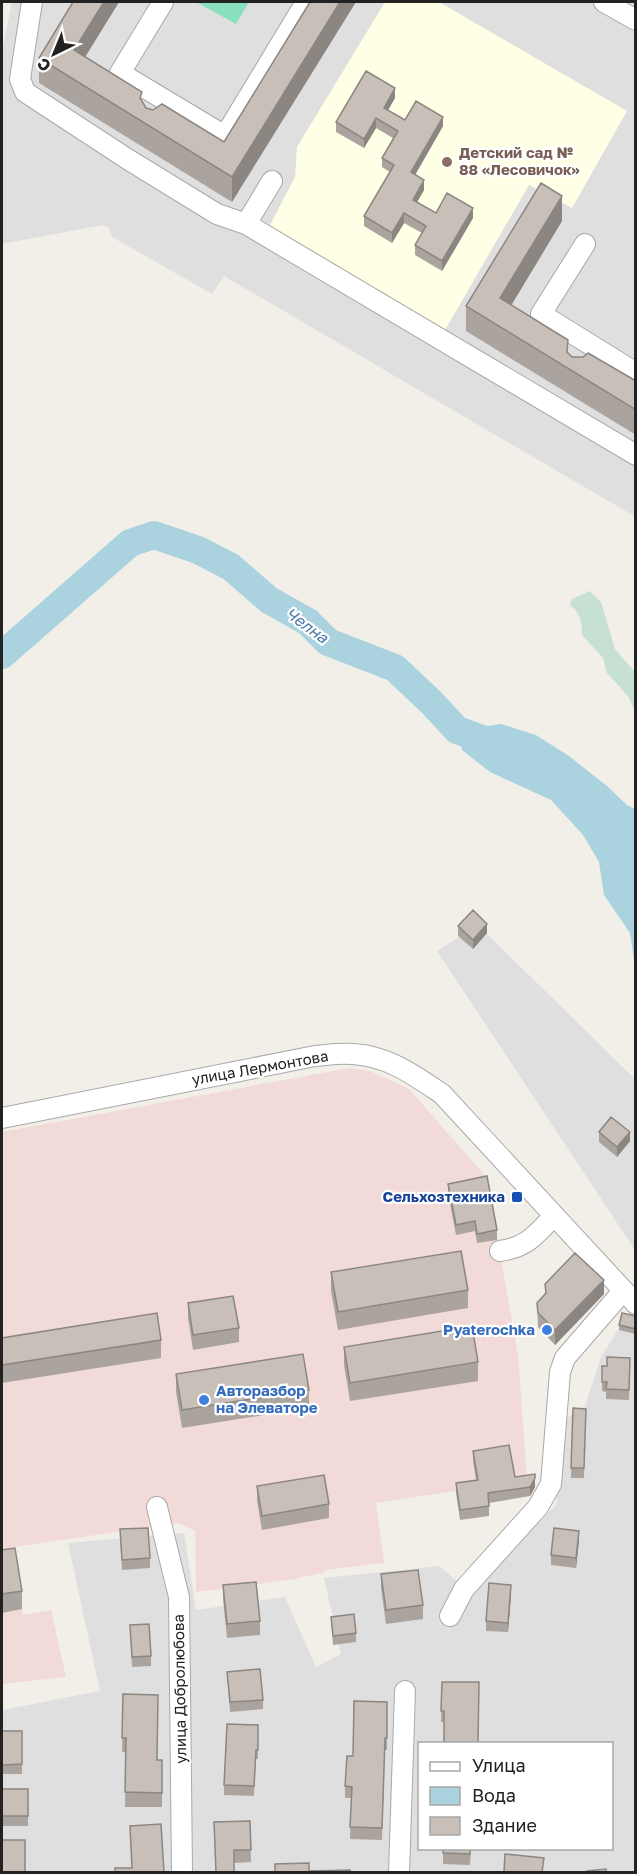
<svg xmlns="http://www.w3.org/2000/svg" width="637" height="1874" font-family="'Golos Text',sans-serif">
  <rect width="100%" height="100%" fill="#f2efe9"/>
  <path fill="#e0dfdf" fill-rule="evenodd" d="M12,2h623v542l-1,-28 -410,-240 -12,18 -100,-57 -3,-9 -6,-3 -101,19v-193z
    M478,925l157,154v171l-198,-299z
    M628,1314l8,10 -1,548h-633v-162l98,-19 -32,-148 116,-10 12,77 89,-13 31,70 25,-13 -17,-76 115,-12 31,26 86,-87 8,-85 21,-14 16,-49zM420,1744h192v104h-192z"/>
  <path fill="#f2dad9" d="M349,1068l21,3 39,18 78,89 31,177 9,125 -151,23 8,60 -59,7v2l-30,7 -99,13 -1,-61 -17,-8 -164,24 9,68 28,-5 15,67 -64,7v-552z"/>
  <path fill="#ffffe5" d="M385,2h54l188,109 -55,97 -43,-23 -84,145 -175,-105 25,-48 2,-30z"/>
  <path fill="#c6e0d4" d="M590,591l11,11 14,47 20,23v39l-7,-15 -21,-23 -4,-15 -21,-23c0,-13 -1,-21 -12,-30l2,-6z"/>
  <path fill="#88e0be" d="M196,2h53l-13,22z"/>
  <path fill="#aad3df" d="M501,724l35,11 33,21 38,30 20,19 8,4v158l-5,-34 -26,-38 -5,-33 -16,-27 -32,-35 -61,-28 -28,-22 -5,-20z"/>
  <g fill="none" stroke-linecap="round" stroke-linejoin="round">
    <path stroke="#aad3df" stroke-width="28" d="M2,655l128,-112 24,-8 44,15 33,17 38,33 39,22 20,20 67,26 37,35 25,27 36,13"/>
    <g stroke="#a9a9a9" stroke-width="22">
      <path id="minor" d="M32,2l-12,77 5,13 104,68 88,54 29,10 390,231
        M163,2l-43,71 105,63 81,-134
        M604,2l32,18
        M246,224l26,-43
        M585,244l-44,70 95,59
        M2,1118l313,-62c12,-1 25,-3 38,-2 35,2 61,21 89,40l194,210
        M500,1251c28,-4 35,-16 54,-35
        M157,1507l22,90 3,275
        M450,1616l14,-27 74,-82 13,-23 9,-112 5,-14 58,-67
        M399,1872l6,-181"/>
    </g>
    <use href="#minor" stroke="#fff" stroke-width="20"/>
  </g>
  <path fill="#aba49e" d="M73,2h46l-34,55 57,44 4,7 78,34 86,-140 -78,200 -193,-119v-25z
    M395,98l-7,12 17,10 38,6 -28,49 9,15 -7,12 19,11 37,5 -31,53 -27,-16v-10l7,-12 -18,-10 -12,20 -28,-17v-10l26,-44 -8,-5v-9l11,-20 -17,-10 -12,20 -28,-16v-10z
    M562,221l-51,84 61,52 64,24v54l-170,-104v-25z
    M458,926l29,7 -14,16 -15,-13z
    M599,1132l31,9 -13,16 -18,-15z
    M448,1184l49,46v10l-20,3 -2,-12 -19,4 -8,-42z
    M331,1272l137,18v18l-130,22 -7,-39z
    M545,1284l59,10 -49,51 -17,-18 -1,-24 8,-9z
    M188,1303l51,25v14l-46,8 -5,-32z
    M636,1316v18l-17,-4v-5z
    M2,1338l159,2v18l-159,25z
    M344,1347l134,15v19l-128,20 -6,-36z
    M630,1358l-1,42 -23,-1v-7l-4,-1v-9l5,-16z
    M176,1374l133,16v18l-127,20 -6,-36z
    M573,1408l13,1 -2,69h-13z
    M473,1451l42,26 20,10 -5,9 -41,7v13l-29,4 -4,-27v-10l20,-3 -3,-19z
    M257,1486l72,18v14l-67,12 -5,-29z
    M120,1529l30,29v10l-28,2z
    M579,1541l-3,27 -25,-3v-10z
    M2,1550l20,41v18l-20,4z
    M381,1574l42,31v14l-37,5 -5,-36z
    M223,1585l37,36v14l-33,3 -4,-39z
    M511,1595l-3,37 -22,-1v-10z
    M331,1617l25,16v9l-23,3z
    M130,1625l21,31v10l-19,1z
    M227,1672l36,28v9l-33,3z
    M442,1682h37l-35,40h-3z
    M123,1694l34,66h5v47h-37l1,-55h-4z
    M387,1702v48h-2l-3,90 -32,-1 1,-41h-6v-12l8,-30z
    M258,1725v34h-2l-2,37 -30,-1v-10z
    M2,1731h20v43h-20z
    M2,1789h26v37h-26z
    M250,1821l1,41 -17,1 -18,9 -2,-50z
    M443,1848h28l-1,17 -27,-1z"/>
  <path fill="#8b8681" d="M104,2h15l-45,73v-25z
    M340,2h16l-124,200v-25z
    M395,88v10l-11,19v-9z
    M443,117v9l-32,56v-10z
    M376,118v10l-12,20v-9z
    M424,180v10l-11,19v-9z
    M562,196v25l-62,103v-26z
    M473,208v10l-31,53v-10z
    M404,213v10l-12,20v-10z
    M487,924v9l-14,16v-9z
    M630,1132v9l-13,16v-10z
    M604,1280v14l-49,51v-15z
    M535,1478v9l-5,9v-9z
    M579,1531v10l-3,27v-10z
    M511,1585v10l-3,37v-9z"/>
  <path fill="#c7bfb8" stroke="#8b8681" stroke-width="1.5" d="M73,2h31l-30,48 68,42 -2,6 6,10 7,2 9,-6 62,38 86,-140h30l-108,175 -193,-119z
    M366,71l29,17 -11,20 21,12 11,-19 27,16 -32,55 13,8 -11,20 23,13 11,-20 26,15 -31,53 -27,-16 11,-19 -22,-13 -12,20 -28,-17 30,-51 -12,-7 16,-27 -22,-13 -12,21 -28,-17z
    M541,183l21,13 -62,102 68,42 -1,12 5,5h11l5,-4 48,28v29l-170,-104z
    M473,910l14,14 -14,16 -15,-14z
    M611,1117l19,15 -13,15 -18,-15z
    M487,1176l10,54 -20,4 -2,-13 -19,4 -8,-41z
    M461,1251l7,39 -130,22 -7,-40z
    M575,1253l29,27 -49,50 -17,-17 -1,-10 9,-10 -1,-9z
    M233,1296l6,32 -46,7 -5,-32z
    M157,1313l4,27 -159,25v-27z
    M622,1313l14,3v13l-17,-4z
    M472,1326l6,36 -128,21 -6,-36z
    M303,1354l6,36 -127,20 -6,-36z
    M607,1357l23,1 -1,32 -23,-1 1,-7h-5v-16h5z
    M573,1408l13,1 -2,59h-13z
    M509,1445l6,32 20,-3v4l-5,9 -42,6 1,13 -29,4 -4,-27 22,-3 -5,-29z
    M324,1475l5,29 -67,12 -5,-30z
    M148,1528l2,30 -28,2 -2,-31z
    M554,1528l25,3 -3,27 -25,-3z
    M15,1548l7,43 -20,3v-44z
    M418,1570l5,35 -37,5 -5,-36z
    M256,1582l4,39 -33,3 -4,-39z
    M489,1583l22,2 -3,38 -22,-2z
    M354,1614l2,19 -23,3 -2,-19z
    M149,1624l2,32 -19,1 -2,-32z
    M260,1669l3,31 -33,2 -3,-30z
    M442,1682h37l-1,61h-34v-32h-3z
    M123,1694l35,1 -1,65h5v33l-37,-1 1,-54h-4z
    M354,1701l33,1v36h-2l-3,90 -32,-1 2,-40 -7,-1 2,-30h6z
    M227,1724l31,1v25h-2l-2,36 -30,-1z
    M2,1731h20v33l-20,1z
    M2,1789h26v27h-26z
    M250,1821l1,29h-17v22h-33h15l-2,-50z
    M161,1824l3,48h-49v-4h17l-2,-42z
    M2,1840h23v32h-23z
    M443,1848h27v6l-27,-1z
    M505,1854l39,4 -2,14h-38z
    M309,1863v8l41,-1v2h-75v-8z
    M606,1869v3h-19v-1z"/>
  <circle fill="#8d6e63" stroke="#fff" stroke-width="2" cx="447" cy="162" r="6"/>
  <rect fill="#1a4fb4" stroke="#fff" stroke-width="2" x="511" y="1191" width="12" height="12" rx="3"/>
  <g fill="#3f7fe0" stroke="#fff" stroke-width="2">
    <circle cx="547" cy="1330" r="6"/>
    <circle cx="204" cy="1400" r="6"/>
  </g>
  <g text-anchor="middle" stroke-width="4.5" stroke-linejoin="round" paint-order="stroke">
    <g font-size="15" font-weight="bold" fill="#785e54" stroke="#fff" text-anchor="start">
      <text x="459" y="158">Детский сад №<tspan x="459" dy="17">88 «Лесовичок»</tspan></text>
    </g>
    <g font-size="15" fill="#222" stroke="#fff">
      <text transform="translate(260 1068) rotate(-10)" y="5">улица Лермонтова</text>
      <text transform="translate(180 1689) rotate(-91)" y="5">улица Добролюбова</text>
    </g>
    <g font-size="15" font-weight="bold" fill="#164399" stroke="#fff" text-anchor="end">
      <text x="505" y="1202">Сельхозтехника</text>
    </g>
    <g font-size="15" font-weight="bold" fill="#366cbe" stroke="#fff" text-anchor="end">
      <text x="535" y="1335">Pyaterochka</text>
      <text x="216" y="1396" text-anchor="start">Авторазбор<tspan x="216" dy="17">на Элеваторе</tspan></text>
    </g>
    <g font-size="16" font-style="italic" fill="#4a7aab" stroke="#fff">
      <text transform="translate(307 625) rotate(36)" y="6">Челна</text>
    </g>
  </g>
  <rect width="637" height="1874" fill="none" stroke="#222222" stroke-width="6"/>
  <rect x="418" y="1742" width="195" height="108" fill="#ffffff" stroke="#a7a7a7" stroke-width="1.5"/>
  <rect x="430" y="1762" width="30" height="9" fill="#ffffff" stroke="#a7a7a7" stroke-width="1.5"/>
  <text x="472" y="1772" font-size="18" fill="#222222">Улица</text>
  <rect x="430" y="1787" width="30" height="18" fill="#aad3df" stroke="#a7a7a7" stroke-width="1.5"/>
  <text x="472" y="1802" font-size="18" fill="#222222">Вода</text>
  <rect x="430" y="1817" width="30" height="18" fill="#c7bfb8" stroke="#a7a7a7" stroke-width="1.5"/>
  <text x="472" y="1832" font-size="18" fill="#222222">Здание</text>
  <g transform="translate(54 54) rotate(223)" stroke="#ffffff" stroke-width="4.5" paint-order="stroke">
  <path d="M0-4.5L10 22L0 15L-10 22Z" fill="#222222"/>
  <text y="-9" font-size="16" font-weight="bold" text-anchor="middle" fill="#222222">С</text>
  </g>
</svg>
